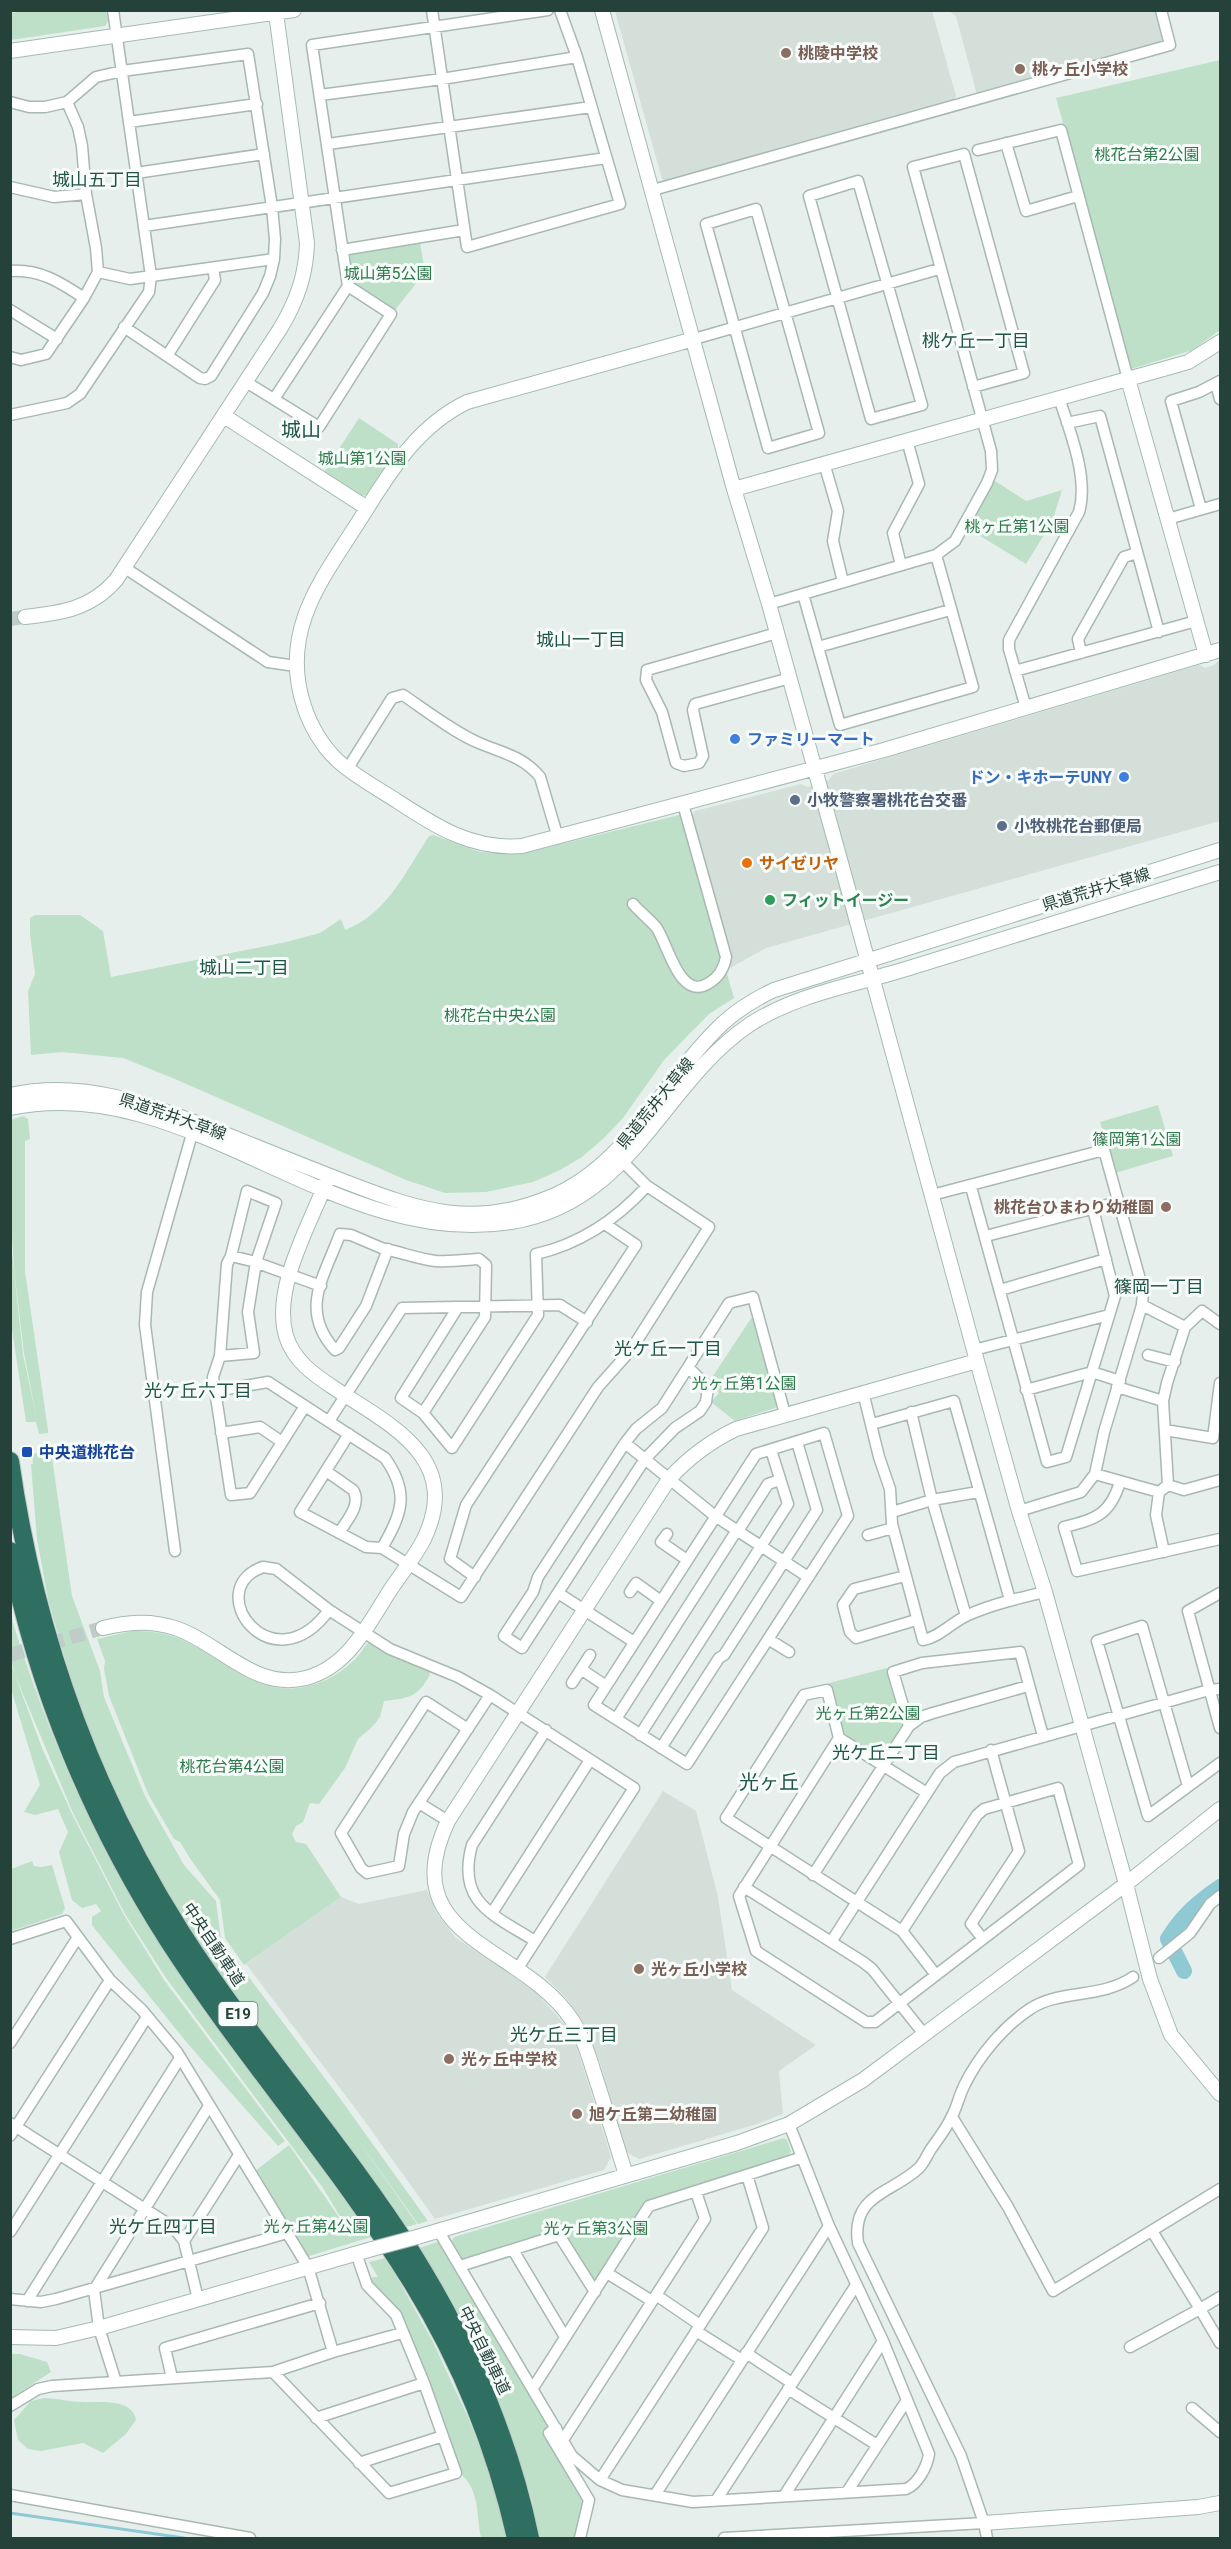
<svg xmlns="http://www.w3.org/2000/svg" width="1231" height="2549" font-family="Roboto,'Noto Sans JP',sans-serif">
  <rect width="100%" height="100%" fill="#e6efeb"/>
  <path fill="#d4dfda" d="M615,11h317l24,85 -3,6 -288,79 -3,-2z
    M949,11h208l8,28 -3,4 -185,52 -21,-79z
    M1220,659v162l-454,127 -36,20 1,-11 -39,-142 3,-4 106,-27 7,3 21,-7 4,-6 366,-109 6,3 9,-3z
    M663,1791l33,20 22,86 14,93 84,55 -37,26 4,43 -26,10 -118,35 -13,-7 -27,-92 -16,-38 -17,-24 -21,-21z
    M427,1890l10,24 19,24 77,51 34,38 10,20 34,110 -7,13 -169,49 -74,-103 -115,-152 95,-67 18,7z"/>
  <path fill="#bfe0c8" d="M24,11h82l2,10 -3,5 -94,14v-27z
    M1220,60v270l-27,20 -62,19 -75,-271z
    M420,242l5,30 -30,38 -43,-27 -6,-30z
    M359,418l39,26v4l-31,47 -6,1 -37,-24z
    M995,481l31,20 36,-11 -10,32 -26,42 -59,-36z
    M679,815l3,2 52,181 -25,16 -45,46 -41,58 -19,20 -22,19 -22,13 -27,12 -47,10 -41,1 -39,-13 -231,-101 -52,-21 -61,-6 -31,3 -3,-64 7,-17 -5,-40v-16l5,-3h45l23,16 8,46 175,-35 34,-9 21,-14 4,11c42,-16 61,-59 84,-94l4,-1 47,17 41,2z
    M1158,1105l15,51 -58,17 -15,-51z
    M23,1116l5,3 2,20 -5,2v130l23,159v3l-9,1 -3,-12h-10l-15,-99v-80l12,111 14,66 -13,-67 -10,-84 -4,-66 1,-83z
    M754,1314l23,91 -2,3 -40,13 -24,-19 8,-9 -10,-11z
    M51,1451l21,145 28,75 4,26 41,99 39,69 32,36 5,39 118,157 89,124 -10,3 -65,-91 64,91 -14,4 -185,-257 -49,-74 -42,-77 -45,-101 -34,-120 -11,-60 -6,-75h2l-1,-10z
    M10,1613c32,106 77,212 135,306 69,111 152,211 226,318l-62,19 -4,-2 -50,-83 34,-26 61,88 -27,-45 -157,-210 -41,-64 -52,-101 -58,-138 27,73 30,66 52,101 40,65 121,161 -7,5 -90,-102 -93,-115 -3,-4v-8l9,-6 -5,-7 -14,4 -10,-8 -13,-48 9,-20 -10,-23 -23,6 -11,-3 16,-27 -29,-96v-25l4,11 -4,-15z
    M132,1631c15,0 31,1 46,7 53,22 83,70 148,42 12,-6 24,-15 33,-25 4,-5 6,-11 12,-14l58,29 1,5c-13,23 -21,23 -46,26l-4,16 -7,9 -15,13 -13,29 -26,36 -9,-1 -7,19 -7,4 -4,8 4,8 10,2 35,53 -97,68 -19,-27 -5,-38 -29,-40 -11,-18 -6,-3 -26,-45 -39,-98 -5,-27 1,-8 -8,-22z
    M887,1668l15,57 -19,33h-4l-37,-26 -13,-49z
    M32,1861l2,5 7,1 11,-2 13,43 -3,6 -51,17v-62z
    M784,2138l3,2 4,11 -3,6 -140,46 -51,79 -4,-1 -32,-51 -94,30 -5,-2 -10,-17 2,-4z
    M437,2242l4,2 110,184 34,69 -8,41h-38l-7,-37 -34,-97 -82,-155z
    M386,2258l46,82 34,73 28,68 14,57 -27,-1c-5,-22 -1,-45 -19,-62l-33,-93 -59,-101 3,-4h5l-9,-15z
    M11,2354h9l27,8 4,10 -40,26z
    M44,2398c13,0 25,4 38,4 16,1 50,-5 54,18l-10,14 -23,19 -20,-10 -42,8 -13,-2 -10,-9 -4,-20 17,-19z"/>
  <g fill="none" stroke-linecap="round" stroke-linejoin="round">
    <path stroke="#8ec9d4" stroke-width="3" d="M10,2513l174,25"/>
    <path stroke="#8ec9d4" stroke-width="16" d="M1184,1971l-16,-32c14,-23 30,-37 52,-52"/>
    <path stroke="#bfccc8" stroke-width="14" stroke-dasharray="14 7" stroke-linecap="butt" d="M10,619l15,-2
      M10,1655l93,-27"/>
    <g stroke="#a8b8b2" stroke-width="13">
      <path id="street" d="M432,10l35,237 153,-43 -43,-147 -17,-47
        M320,95l122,-16 135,-22
        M10,102l19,5h16l22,-5 29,-25 26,-6 126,-17 24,153 3,32 -1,20 -4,17 -7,17 -52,83 -6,3 -5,-1 -76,-51
        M129,122l128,-18
        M1006,143l20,68 52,-15
        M328,144l263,-37
        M978,150l83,-20 67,249
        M136,173l128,-19
        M858,181l64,224 -51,14 -62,-223z
        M10,187l44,10 32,-3
        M653,190l517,-145 -9,-35
        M756,209l63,224 -51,15 -62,-224z
        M144,226l462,-68
        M342,250l122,-20
        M10,271c30,-2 50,11 74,27
        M98,272l32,7 144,-20
        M10,310l47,29
        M694,339l245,-70
        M167,356l48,-76 -2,-12
        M10,357l11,3 25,-6 38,-56 14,-26 -2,-24 -10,-54 -4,-48 -4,-19 -11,-25
        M246,382l73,45 72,-113 -43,-28
        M1216,384l4,15
        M274,399l74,-113 -36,-241 236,-35
        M10,415l57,-12 13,-9 69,-102 2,-16 -38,-266
        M1067,423l33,-7 59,216
        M824,463l14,48 -5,30 10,41
        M1201,509l-30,-108 28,-9 21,-11
        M1168,519l52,-15
        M901,565l-8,-32 26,-49 -12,-44
        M125,568l143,94 28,4
        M803,594l37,131 133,-38 -37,-132
        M769,604l167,-49 19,-14 32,-58 5,-13 -1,-19 -78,-284 51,-13 60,219 -51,14
        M777,633l-130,37 -1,10 16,32 14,51 8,3 15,-3 4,-7 -10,-46 2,-6 95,-26
        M818,647l132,-37
        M1081,653l-3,-14 46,-82 13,-4
        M1015,671l174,-48
        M1026,708l-17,-59v-9l70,-128c10,-33 -9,-81 -20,-114
        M348,768l44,-70 11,-3c22,15 52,38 76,48 23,10 44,13 61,34l18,61
        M633,904c7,8 16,15 23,23 12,16 23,75 53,56 10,-6 15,-14 17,-26l-43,-153
        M971,1187l76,275 19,-5 49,-161 -22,-87
        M932,1195l172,-45 39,140 -1,15 -38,127 -9,42 -14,18 -62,19
        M986,1236l132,-34
        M388,1249l-22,57 -27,42 -4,2c-36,-40 -11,-73 5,-116l11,1 33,14c17,3 34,10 52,12 14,1 29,-1 43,-2l7,6 -1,52 -62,96
        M231,1256l21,5 69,25
        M1000,1290l106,-31
        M1142,1305l43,22
        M458,1307l-57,91 22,15 29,35 86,-133 -2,-61c44,-10 81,-35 111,-68
        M974,1350l135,-35
        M1148,1355l27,7
        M220,1356l34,-3 -6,-41 8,-50 20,-59 -29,-12 -16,65 -4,8 -7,92 -7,21 18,118 19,-2 55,-87
        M688,1367l20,20 -2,15 -6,9 -25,17 -30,31 -123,189 -18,-12 29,-44 5,-15 87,-134 11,-14 26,-21 67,-105 24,-6 32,117
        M1117,1387l46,14
        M1026,1390l66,-18 28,9
        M215,1391l53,-9 117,76c25,35 17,56 -3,90
        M863,1392l16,65 11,32 2,35 31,116c17,-3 29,-18 45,-25 25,-11 51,-17 77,-23
        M911,1412l21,88 34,116
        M329,1421l73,-113 158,-3 27,17
        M872,1424l82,-23 56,199
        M1165,1430l48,8 7,-55
        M221,1433l39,-6 22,15
        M824,1433l24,83 -161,248 -93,-59 162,-251z
        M349,1434l-49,78 66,35 16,1 79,49 137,-210 33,-37 78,-123 -62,-41 -24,-24
        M625,1443l90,73 93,61
        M326,1471l27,19c9,14 -6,30 -14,43
        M1095,1474l64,18 9,-7
        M1120,1482c-10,33 -24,37 -56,45l13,44 143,-32
        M1168,1485l-5,-84 4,-18 18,-56 17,-16 18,13
        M1168,1485l16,5 36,-10
        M1159,1492l-3,23 8,37
        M892,1512l40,-12 46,-8
        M738,1531l30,-47 12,-4
        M667,1534l-6,8 26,18
        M868,1535l25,-7
        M175,1551l-30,-226 2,-33 45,-158
        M263,1567l13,2 53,41c-57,78 -129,-21 -66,-43z
        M905,1576l-51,13 -11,16 7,27 6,6 60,-18
        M475,1577l-25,-18 16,-54 170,-260 -31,-21
        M630,1592l6,-9 25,18
        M558,1593l76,49
        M1220,1593l-32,18 32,117
        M329,1610l61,39 68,28 32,18 144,93 -116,180
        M768,1639l21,13
        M581,1669l25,17
        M572,1683l18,-28
        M616,1719l121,-189
        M909,1726l-16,-54 29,-9 98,-11 23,84
        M468,1729l-42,-27 -85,131 20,35 6,5 32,-7 5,-32 9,-22 77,-117
        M640,1735l148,-231 -17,-54
        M839,1738l-100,158 17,55 110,71h9l204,-157 -21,-77 -74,21 -7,6 -75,116
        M661,1748l58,-90 5,-3 93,-145 -20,-68
        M1188,1786l-46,-160 -45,15 51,175 72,-53
        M927,1793l-88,-55 -12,-48 -23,5 -78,123 176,113 34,44
        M419,1803l29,18
        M813,1875l96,-149 12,-9 12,-4 95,-27
        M744,1887l119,75 9,7 52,65
        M492,1913l98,-153
        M10,1939l56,-18 44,59 32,30 35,42 131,215 25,85
        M983,1939l-12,-15 48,-73 -28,-101
        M535,1941c-41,-26 -79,-38 -63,-96l74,-115
        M831,1942l96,-149 13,-20 14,-11 255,-72 11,-1
        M1159,1958l31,-25 20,-29 10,-8
        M10,2043l68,-106
        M952,2117l56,90 45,84 167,-102
        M10,2123l163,104 11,14 14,58
        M10,2136l100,-156
        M438,2230l134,226 28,24 22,10 71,12 213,-13c12,-5 21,-22 23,-35l-46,-113 -54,-115 -40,-102
        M10,2232l137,-215
        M184,2241l55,-86
        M513,2250l52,87
        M460,2266l99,-31 36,57
        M607,2273l45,28
        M656,2295l44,30
        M1220,2297l-20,12 20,34
        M10,2299l31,3 15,-3 231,-66
        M27,2301l153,-243
        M696,2331l46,29
        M1130,2347l70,-38 -48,-78
        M746,2353l46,30
        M273,2372l116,121 67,-20 -32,-90 -28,-68 -29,-30 -11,-32
        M172,2378l-7,-30 155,-45
        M116,2382l-17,-54 -5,-38 115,-184
        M533,2388l116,-182 151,-48
        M788,2389l89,56
        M10,2406l28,-17 14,-3 221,-14 60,-20 69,-19
        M1192,2408l28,24
        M316,2418l108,-35
        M556,2428l-7,5 40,67 -9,38
        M563,2440l142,-221 -9,-27
        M359,2463l84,-27
        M600,2480l163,-252 -16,-53
        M847,2492l60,-92
        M10,2495l240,43
        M655,2495l174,-269
        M784,2496l99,-155
        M717,2499l139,-214
        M724,2538l260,-15
        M987,2538l-3,-15 -23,-67 -103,-213c-7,-49 33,-49 61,-75 5,-5 8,-13 12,-19 7,-10 15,-20 20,-31 6,-10 8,-23 14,-34 14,-28 38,-57 65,-75 30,-20 71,-10 103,-32"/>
    </g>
    <g stroke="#a4bbb3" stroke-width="16">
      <path id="secondary" d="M602,10l132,479 35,115 72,259 136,498 42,150 26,81 81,292 24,95 21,56 49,59
        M10,51l284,-41
        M694,339l-227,63c-51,25 -77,70 -106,116 -38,60 -82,112 -57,188 6,19 18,40 33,54 17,16 40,28 60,41 40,26 75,49 125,45l362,-96 336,-100
        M1128,379l78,276
        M224,416l143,92
        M734,489l433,-121 21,-6 32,-20
        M25,617c36,-4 66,-8 91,-37l164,-251c17,-28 26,-54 27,-86l-31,-230
        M10,1095c76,-17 146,12 215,39 42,17 84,34 126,50 70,27 123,44 197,14 80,-32 114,-117 174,-174 15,-14 33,-25 52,-34l446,-140
        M10,1108c179,-37 323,143 501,114 121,-19 150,-137 238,-197 47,-31 105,-40 157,-56 105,-33 210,-65 314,-97
        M103,1628c25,-6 47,-8 72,0 45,15 79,63 131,50 42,-11 62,-53 83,-86 11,-17 26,-35 35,-53 39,-81 -34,-114 -90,-151 -21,-14 -40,-27 -48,-52 -14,-48 24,-111 41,-156
        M626,2175c-9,-29 -18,-58 -27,-87 -8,-23 -13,-47 -27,-68 -50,-76 -180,-80 -124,-199l221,-342c20,-22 40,-37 67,-50l241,-68
        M417,2237l320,-94 52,-19 74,-44 263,-196 94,-75
        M10,2337l46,1 43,-10 273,-79
        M984,2523l214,-16 22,-4"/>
    </g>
    <g stroke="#c2cac8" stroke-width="20">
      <path id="highway" d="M10,1461c24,168 80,328 171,471 71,111 160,210 231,321 55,88 97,184 118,285
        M10,1551c27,138 83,271 158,389 76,118 171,224 245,344 48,78 83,165 103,254"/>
    </g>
    <use href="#street" stroke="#fff" stroke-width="10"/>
    <use href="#secondary" stroke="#fff" stroke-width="14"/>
    <use href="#highway" stroke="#2f6f62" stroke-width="18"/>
    <g stroke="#a4bbb3" stroke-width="16" stroke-linecap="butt">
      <path id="secondary-bridge" d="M372,2249l45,-12"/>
    </g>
    <use href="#secondary-bridge" stroke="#fff" stroke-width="14"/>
  </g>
  <g fill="#8d6e63" stroke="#f7fbf9" stroke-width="2">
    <circle cx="786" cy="53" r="6"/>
    <circle cx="1020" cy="69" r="6"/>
    <circle cx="1166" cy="1207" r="6"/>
    <circle cx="639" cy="1969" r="6"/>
    <circle cx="449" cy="2059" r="6"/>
    <circle cx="577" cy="2114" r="6"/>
  </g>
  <g fill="#3f7fe0" stroke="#f7fbf9" stroke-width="2">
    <circle cx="735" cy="739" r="6"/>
    <circle cx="1124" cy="777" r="6"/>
  </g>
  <g fill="#5c6f8a" stroke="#f7fbf9" stroke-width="2">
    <circle cx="795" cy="800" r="6"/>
    <circle cx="1002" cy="826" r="6"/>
  </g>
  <circle fill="#e8710a" stroke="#f7fbf9" stroke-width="2" cx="747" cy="863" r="6"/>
  <circle fill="#2e9e5b" stroke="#f7fbf9" stroke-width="2" cx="770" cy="900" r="6"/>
  <rect fill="#1a4fb4" stroke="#f7fbf9" stroke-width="2" x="21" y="1446" width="12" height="12" rx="3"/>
  <g text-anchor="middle" stroke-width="6" stroke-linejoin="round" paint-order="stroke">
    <rect fill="#f7fbf9" stroke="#637a73" stroke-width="1.5" x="218.5" y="2002" width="39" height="24" rx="4.5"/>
    <g font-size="15" font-weight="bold" fill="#24423a">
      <text x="238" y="2019">E19</text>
    </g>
    <g font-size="16" font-weight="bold" fill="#785e54" stroke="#f7fbf9" text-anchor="start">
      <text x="798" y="59">桃陵中学校</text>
      <text x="1032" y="75">桃ヶ丘小学校</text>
      <text x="1154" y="1213" text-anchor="end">桃花台ひまわり幼稚園</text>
      <text x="651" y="1975">光ヶ丘小学校</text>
      <text x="461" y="2065">光ヶ丘中学校</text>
      <text x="589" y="2120">旭ケ丘第二幼稚園</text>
    </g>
    <g font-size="16" fill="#2d7a4b" stroke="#f7fbf9">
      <text x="1147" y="160">桃花台第2公園</text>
      <text x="388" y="279">城山第5公園</text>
      <text x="362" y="464">城山第1公園</text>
      <text x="1017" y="532">桃ヶ丘第1公園</text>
      <text x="500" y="1021">桃花台中央公園</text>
      <text x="1137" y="1145">篠岡第1公園</text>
      <text x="744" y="1389">光ヶ丘第1公園</text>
      <text x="868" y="1719">光ヶ丘第2公園</text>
      <text x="232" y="1772">桃花台第4公園</text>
      <text x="316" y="2232">光ヶ丘第4公園</text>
      <text x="596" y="2234">光ヶ丘第3公園</text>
    </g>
    <g font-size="16" font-weight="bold" fill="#366cbe" stroke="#f7fbf9" text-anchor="start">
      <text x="747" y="745">ファミリーマート</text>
      <text x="1112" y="783" text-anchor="end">ドン・キホーテUNY</text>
    </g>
    <g font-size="16" font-weight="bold" fill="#4e5e75" stroke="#f7fbf9" text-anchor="start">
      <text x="807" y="806">小牧警察署桃花台交番</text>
      <text x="1014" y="832">小牧桃花台郵便局</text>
    </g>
    <g font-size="16" font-weight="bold" fill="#c56008" stroke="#f7fbf9" text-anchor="start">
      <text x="759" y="869">サイゼリヤ</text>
    </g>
    <g font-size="16" fill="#24423a" stroke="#f7fbf9">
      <text transform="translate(1096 889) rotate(-17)" y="6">県道荒井大草線</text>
      <text transform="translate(655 1103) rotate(-51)" y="6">県道荒井大草線</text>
      <text transform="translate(173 1116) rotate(19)" y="6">県道荒井大草線</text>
      <text transform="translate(214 1944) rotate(56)" y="6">中央自動車道</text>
      <text transform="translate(485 2350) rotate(64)" y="6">中央自動車道</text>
    </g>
    <g font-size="16" font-weight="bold" fill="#27864d" stroke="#f7fbf9" text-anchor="start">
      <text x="782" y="906">フィットイージー</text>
    </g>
    <g font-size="16" font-weight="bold" fill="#164399" stroke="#f7fbf9" text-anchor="start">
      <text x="39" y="1458">中央道桃花台</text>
    </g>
    <g font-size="18" fill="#1f5548" stroke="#f7fbf9">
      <text x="97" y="186">城山五丁目</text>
      <text x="976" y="347">桃ケ丘一丁目</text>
      <text x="581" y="646">城山一丁目</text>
      <text x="244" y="974">城山二丁目</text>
      <text x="1159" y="1293">篠岡一丁目</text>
      <text x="668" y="1355">光ケ丘一丁目</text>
      <text x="198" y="1397">光ケ丘六丁目</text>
      <text x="886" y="1759">光ケ丘二丁目</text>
      <text x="564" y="2041">光ケ丘三丁目</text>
      <text x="163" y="2233">光ケ丘四丁目</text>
    </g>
    <g font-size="20" fill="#1f5548" stroke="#f7fbf9">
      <text x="301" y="437">城山</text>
      <text x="769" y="1789">光ヶ丘</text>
    </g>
  </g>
  <rect width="1231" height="2549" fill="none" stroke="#24423a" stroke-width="24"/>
</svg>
